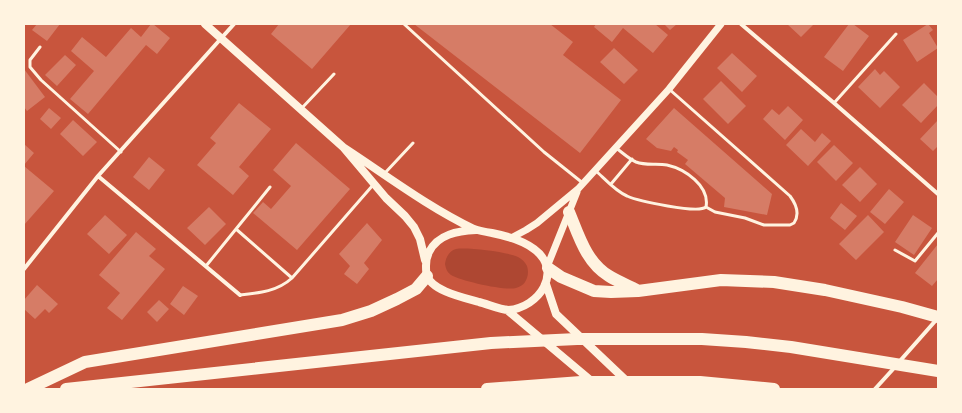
<svg xmlns="http://www.w3.org/2000/svg" width="962" height="413" font-family="Montserrat,sans-serif">
  <rect width="100%" height="100%" fill="#c8553d"/>
  <path fill="#ae4732" d="M456,249c11,-2 52,3 62,8 4,2 7,5 9,9 3,9 -1,20 -11,22 -11,3 -55,-7 -65,-13 -4,-3 -5,-6 -6,-11 1,-7 4,-13 11,-15z"/>
  <path fill="#d67c66" d="M37,24h23l-13,17 -15,-11z
    M151,24h2l17,14 -13,16 -11,-9 -58,69 -18,-15 24,-28 -23,-20 11,-14 24,20 25,-29 10,9z
    M279,24h72l-39,45 -41,-35z
    M414,24h136l23,18 -10,13 58,45 -41,53z
    M596,24h59l13,11 -15,18 -30,-25 -11,14 -18,-15z
    M664,24h13l-7,6z
    M787,24h27l-13,13z
    M849,24h4l16,12 -26,35 -19,-14z
    M928,24l5,6 -4,3 9,15 -21,14 -14,-22z
    M614,48l24,22 -14,14 -24,-22z
    M732,53l25,23 -15,16 -25,-24z
    M65,55l11,10 -19,21 -12,-11z
    M24,69l21,28 -18,14 -3,-4z
    M875,69l5,6 4,-4 16,16 -20,21 -22,-21z
    M721,81l25,25 -18,18 -25,-25z
    M924,83l14,14v8l-17,18 -19,-18z
    M239,103l32,26 -32,38 10,9 -16,19 -36,-30 19,-22 -6,-5z
    M788,106l15,14 -18,20 -22,-21 9,-10 7,6z
    M49,108l12,10 -10,11 -11,-10z
    M674,108l98,86 -5,21 -43,-8 1,-9 -40,-34 3,-4 -11,-8 1,-2 -4,-3 -3,4 -14,-3 -11,-9z
    M73,120l24,22 -14,14 -23,-22z
    M938,120v26l-5,5 -13,-12z
    M801,129l14,13 7,-9 9,8 -23,25 -22,-21z
    M296,143l54,46 -53,61 -44,-37 10,-11 8,7 20,-23 -18,-16z
    M24,144l10,9 -10,12z
    M834,145l19,18 -17,18 -19,-19z
    M149,157l16,13 -16,20 -16,-13z
    M24,166l30,25 -30,34z
    M860,167l17,17 -17,18 -18,-17z
    M889,189l15,13 -19,22 -15,-12z
    M841,203l16,13 -12,14 -15,-12z
    M209,207l17,17 -21,21 -18,-17z
    M105,215l22,20 -18,19 -22,-20z
    M868,215l16,17 -28,28 -17,-16z
    M913,215l19,13 -18,27 -19,-13z
    M367,223l15,17 -18,23 5,6 -12,15 -13,-10 6,-8 -11,-12z
    M136,232l20,17 -7,7 16,13 -43,51 -15,-12 13,-15 -21,-18z
    M938,244v35l-6,7 -17,-13z
    M37,285l21,19 -9,9 -4,-4 -10,10 -11,-10v-9z
    M183,286l15,10 -14,19 -14,-11z
    M159,300l10,9 -12,13 -10,-10z"/>
  <g fill="none" stroke-linecap="round" stroke-linejoin="round">
    <path stroke="#fff3e0" stroke-width="3" d="M404,24l140,128 40,32
      M40,47l-10,13v7l11,13 80,72
      M669,89l121,107c6,8 10,18 4,27l-4,2h-26l-19,-7 -30,-6 -9,-5
      M834,103l62,-69
      M301,109l33,-35
      M616,148c7,5 13,11 20,14 10,4 21,1 31,3 18,4 43,21 39,42
      M595,170c10,9 20,21 32,26 11,5 71,18 79,11
      M384,174l29,-31
      M611,184l21,-25
      M236,229l34,-42
      M895,250l20,11 23,-28
      M206,266l30,-37 56,49
      M240,295c20,-2 38,-4 52,-17l81,-93"/>
    <path stroke="#fff3e0" stroke-width="4" d="M741,24l93,79 104,91
      M98,176l142,119
      M24,269l74,-93 136,-152
      M899,362l38,-43
      M875,389l20,-22"/>
    <path stroke="#fff3e0" stroke-width="7" d="M511,238l15,-8 11,-7 41,-34 91,-100 52,-65
      M547,267l30,-75"/>
    <path stroke="#fff3e0" stroke-width="8" d="M205,24l138,123 43,51 19,18 9,11 6,12 5,21
      M343,147c43,28 85,60 131,82 6,2 12,3 18,4 15,3 30,7 42,16 30,22 5,59 -26,61 -7,0 -21,-6 -29,-8 -14,-4 -48,-11 -52,-27 -1,-2 -1,-6 -1,-9 0,-5 1,-10 3,-14 9,-18 29,-21 47,-22
      M546,284l10,30 79,75
      M507,310l94,79"/>
    <path stroke="#fff3e0" stroke-width="12" d="M569,212c10,24 17,50 40,64 8,5 18,9 28,14
      M548,268l13,9 33,14 17,1 27,-1 83,-11 53,2 51,8 77,17 36,10
      M28,389l57,-27 257,-42 29,-9 26,-12 19,-10 11,-13
      M66,389l425,-46 86,-4h125l44,3 45,5 147,24
      M487,389l94,-7h119l74,7"/>
  </g>
  <rect width="962" height="413" fill="none" stroke="#fff3e0" stroke-width="50"/>
</svg>
